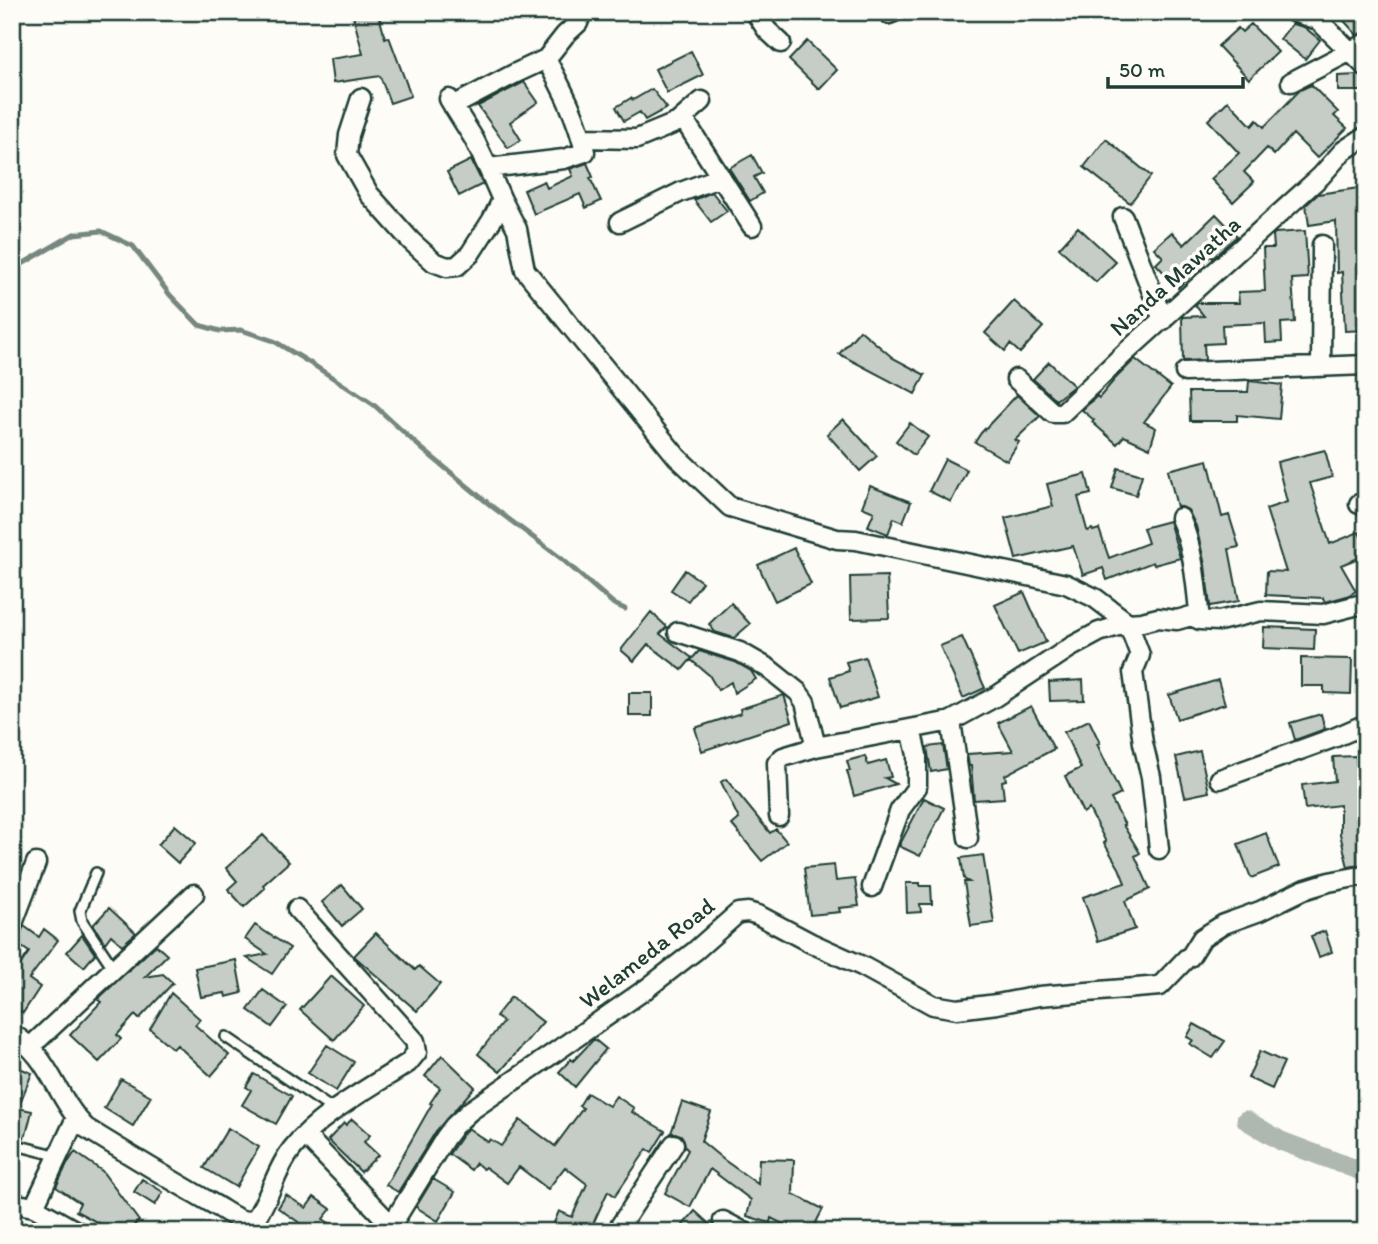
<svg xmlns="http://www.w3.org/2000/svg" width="1378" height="1244" font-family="Itim,sans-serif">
  <rect width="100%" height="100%" fill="#fdfcf7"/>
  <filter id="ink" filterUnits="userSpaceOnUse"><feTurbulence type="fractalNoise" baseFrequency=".0143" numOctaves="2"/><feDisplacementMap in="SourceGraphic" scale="14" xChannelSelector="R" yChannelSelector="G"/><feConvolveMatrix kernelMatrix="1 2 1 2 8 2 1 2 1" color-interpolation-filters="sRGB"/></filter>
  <g filter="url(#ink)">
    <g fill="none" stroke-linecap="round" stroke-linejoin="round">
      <path stroke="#75877f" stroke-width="5" d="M12,270l62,-36 27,-3 32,15 37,49 29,30 21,6 21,-1 33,11 41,25 59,39 47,43 73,60 68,51 52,45 11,5"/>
      <path stroke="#aeb8b1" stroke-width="19" d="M1246,1120l35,21 85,32"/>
    </g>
    <path fill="#c6cdc7" stroke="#1f3d34" stroke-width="2" d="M352,12h26l7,26 4,-1 22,59 -21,7 -10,-27 -47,7 -3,-24 33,-5z
      M1336,12h30v20l-9,3z
      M1251,24l27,28 -29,27 -31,-33 20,-18 4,4z
      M1292,24l12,3 16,13 -15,19 -25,-20z
      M807,41l30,29 -18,19 -30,-29z
      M691,51l12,24 -36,18 -12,-24z
      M1358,75l5,3v13h-25v-15z
      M524,82l14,20 -28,20 11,18 -13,8 -30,-42z
      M1311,85l27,27 -4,4 13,12 -30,30 -24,-24 -19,21 -7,-7 -23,24 10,10 -21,20 -22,-23 28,-26 -31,-33 20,-19 24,25 5,-6 7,7 36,-37z
      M652,89l15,19 -22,12 -5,-8 -16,9 -8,-14 15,-9 2,2z
      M1106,139l45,37 -21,27 -46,-36z
      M752,155l10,18 -8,4 9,16 -13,8 -21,-33z
      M471,160l12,24 -24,12 -12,-24z
      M587,163l6,14 -3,1 11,23 -15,7 -6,-14 -46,20 -10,-24 20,-9 3,7 26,-12 -3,-7z
      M1366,187v65l-5,1 1,42h4v35l-21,1 -3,-59 -5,1 -1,-52 -27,4 -3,-20 12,-11z
      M712,192l15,19 -16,11 -17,-22z
      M1216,214l21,22 -24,22 -2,-2 -33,32 -22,-24 7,-7 -9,-9 18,-16 12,13z
      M1078,227l38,35 -20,20 -37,-34z
      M1305,231l3,47 -16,1 3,43 -14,1 1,19 -16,1 -1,-20 -43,2 1,18 -19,1 1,16 -22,1 -1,-44 22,-1 -9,-11 2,-2h42l-1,-11 27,-1 -2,-43h11l-1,-13 2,-2z
      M1014,301l29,26 -23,26 -10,-9 -5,7 -20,-18z
      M860,330l33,28 32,17 -10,19 -76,-40z
      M1135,359l36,28 -27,35 12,6 -6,20 -26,-12 -7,8 -25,-22 2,-2 -12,-10 15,-14 2,2 16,-19z
      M1049,362l25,24 -18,14 -23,-21z
      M1249,381l33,4 -3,34 -42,-4v6h-47l-1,-29h59z
      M1017,395l23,21 -25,24 4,2 -12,19 -32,-19 6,-9z
      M843,419l34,37 -17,15 -33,-37z
      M910,423l18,14 -14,18 -18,-14z
      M1325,450l7,27 -22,6 20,61 29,-12 7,16v7l-25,10 15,26 -9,5 -22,6 -2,-4 -57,-3 1,-24 19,1 -20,-63 21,-7 -10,-40z
      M945,459l22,11 -16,32 -22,-11z
      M1208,460l14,57 7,-2 10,32 -10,2 10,52 -29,5 -5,-41 -9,-39 -8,-16 -6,-3h-5l-9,-37z
      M1118,468l24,7 -6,20 -24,-7z
      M1086,474l5,20 -13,3 9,33 1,1 4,-2 1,2 6,-2 10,29 39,-15 -5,-15 26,-7 11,37 -26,7 -1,-3 -46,18 -4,-12 -20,7 -10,-29 -57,13 -11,-41 48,-12 -6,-22z
      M870,486l41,16 -8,20 -9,-4 -6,16 -20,-8 6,-14 -12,-5z
      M794,548l17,36 -36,17 -17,-36z
      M685,570l17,12 -14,19 -17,-11z
      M887,576l2,42 -38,1 -1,-42z
      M1024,592l22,50 -28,12 -23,-49z
      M731,603l19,21 -16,14 -19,-6 -6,-8z
      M651,612l16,15 -7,7 32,24 -10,12 -34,-26 -14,17 -13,-11z
      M1264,627l51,2 -1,21 -51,-2z
      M962,637l23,51 -22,10 -23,-52z
      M699,651l36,11 16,9 5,8 -22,14 -3,-11 -13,8 -9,-15 -18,-15z
      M865,657l13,40 -38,11 -10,-31 19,-6 -3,-9z
      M1301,658l51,1 -1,35 -27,-1v-7h-23z
      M1083,680l1,20 -34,1 -1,-19z
      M1218,680l7,24 -48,15 -8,-24z
      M629,693h23v23h-23z
      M784,695l8,26 -90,30 -7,-23 46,-15 -1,-4z
      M1031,706l23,43 -49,26 1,5 -4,1 2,17 -30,2 -3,-34h-2l-2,-12 46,-3 -15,-28z
      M1321,714l4,15 -30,11 -5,-17z
      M1089,720l11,23 -3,1 24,50 -10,5 14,26h-2l17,28 -5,3 15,33 -25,12 10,28 -37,12 -15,-44 42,-14 -6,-15 -15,-25 2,-1 -17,-33 -6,4 -18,-37 16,-8 -17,-36z
      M943,745l4,24 -16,3 -4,-25z
      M1200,751l9,41 -24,5 -9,-40z
      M865,756l3,9 18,-5 5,17 -6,1 11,6 -42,12 -7,-25h3l-3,-10z
      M1356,756l2,26h1v47l4,-1 3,10v26l-18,3 -8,-33v-29l-35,4 -3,-24 33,-4 -2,-24z
      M726,779l44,54 6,-4 11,13 -25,19 -30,-36 7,-6 -18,-37z
      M924,798l20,10 -24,48 -21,-10z
      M175,825l21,18 -18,20 -20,-18z
      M1266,833l13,34 -28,11 -13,-34z
      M263,835l26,27 -26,23 2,3 -21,19 -16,-18 9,-8 -11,-13z
      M983,855l11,68 -23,3 -7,-44h5l-5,-3 -3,-21z
      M834,865l2,16 19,-2 4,27 -20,2 1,4 -30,3 -6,-47z
      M906,883h14v3h11l1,18h-12l1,8 -14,1z
      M342,885l20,24 -20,17 -20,-24z
      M109,908l27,25 -14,12 -11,-10 -6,8 -12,-18z
      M255,925l35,23 -18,26 -25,-16 20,-4 -22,-15z
      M24,926l15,11 5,-8 14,11 -29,39 11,8 -17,26 -11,-8v-28l17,-25 -16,-11 7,-7z
      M1325,931l7,21 -13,5 -8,-21z
      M376,933l39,37 4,-4 21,18 -23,27 -63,-55z
      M82,935l13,19 -11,13 -17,-15z
      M156,945l11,10 -22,22 18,-3 10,9 -34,36 -4,-4 -18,20 4,4 -22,23 -29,-27 31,-33 -3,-2 2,-3z
      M236,960l6,33 -16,4 -1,-4 -24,4 -6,-29z
      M331,976l33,30 -30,34 -34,-30z
      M263,990l24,17 -15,20 -24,-17z
      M171,993l29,26 -5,6 34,30 -18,21 -34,-31 -4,4 -23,-20z
      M511,997l32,25 -43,50 -22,-18 25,-32 -7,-6z
      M1194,1024l31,17 -12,17 -23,-14 3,-4 -6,-3z
      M594,1039l12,10 -31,38 -16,-15 12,-13 2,2z
      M327,1045l27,17 -18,29 -28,-18z
      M1260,1051l24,11 -12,27 -24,-11z
      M442,1055l33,32 -39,44 -38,61 -12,-7 46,-81 -2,-1 10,-15 -15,-12z
      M12,1065l20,8 -14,35 14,3 -6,24h-1l-2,5 -11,-3z
      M254,1074l38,22 -16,28 -34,-19 9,-15 -5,-3z
      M121,1079l30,17 -18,30 -29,-18z
      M587,1093l22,13 7,-10 18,12 -2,4 33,19 -13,21 -5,-3 -32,47 -7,-5 -16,35 12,6h-39l-12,-7 6,-14 13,6 15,-33 -22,-17 -17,22 -29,-22 -12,16 -22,-16 -2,2 -7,-6 -5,7 -22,-16 14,-20 5,-6 20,14 2,-3 11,7 19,-26 35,26 28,-38 -4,-2z
      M682,1102l29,10 -10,29 23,19 34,24 1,-25 35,1 -1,34 30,15 -12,23h-12l-28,-14 -1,5 -23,-7 4,-16 -41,-31 -20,38 -25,-14 23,-43 -3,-3 -1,-7 -3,-5 -6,-2h-4z
      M352,1119l18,16 -6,7 14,13 -17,17 -33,-32 16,-17 2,2z
      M228,1128l31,19 -23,40 -32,-19z
      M75,1152l27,19 37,50 -13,11h-11l-39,-21 4,-8 -24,-16 11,-23z
      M142,1179l21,13 -8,13 -21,-13z
      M433,1179l22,13 -17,29 -22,-14z
      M286,1195l20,13 8,-11 17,12 -8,10 20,13h-30l-35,-24z
      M695,1211l23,21h-41z"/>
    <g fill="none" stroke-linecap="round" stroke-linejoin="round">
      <g stroke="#1f3d34" stroke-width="14">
        <path id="service" d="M96,873l-16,38 2,10 32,48
          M226,1037l109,74
          M12,1144l47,12"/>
      </g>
      <g stroke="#1f3d34" stroke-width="23">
        <path id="minor" d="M755,12l12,18 14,13
          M887,12l2,2 5,-2
          M1293,12l25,8 48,47
          M1291,82l75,-39
          M361,98l-12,37 -2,20 22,39 42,47 23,21 13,5 10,-1 13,-12 22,-34 10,-20 -14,-32 76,-9 21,-7c-8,-35 -22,-62 -39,-93l19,-24 13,-12 4,-11
          M449,99l25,40 14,29
          M453,106l63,-33 30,-14
          M683,118l69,108
          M582,138l55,1 41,-17 24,-21
          M502,200l15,29 8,41 152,187 53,50 107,32 19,1 210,44 29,14 33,25 12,32 -7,17 10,71 8,34 8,72
          M1123,217l40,103
          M620,222l61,-30 40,-15
          M1321,367l1,-122
          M1185,372l181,-7
          M1016,379l37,34h9l63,-60 196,-177 22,-25 23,-15
          M1359,504l7,-2
          M1180,518c14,31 16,67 20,102
          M678,632l62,20 28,16 30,24 7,10 11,45 135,-26 44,-24 76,-50 28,-15 29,-9 14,-1 16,-4 19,2 14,-4 9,4 19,1 42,-10 62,3 43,-11
          M951,721l17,117
          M1220,779l116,-42 30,-13
          M779,816l-2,-53 6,-6 33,-10
          M872,887l28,-77 17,-23v-32l-6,-26
          M12,926l24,-63
          M12,1034c37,20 45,66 74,94 42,26 85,52 129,77 9,5 23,16 33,16 6,-1 10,-5 12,-10 12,-20 17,-43 32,-62 26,-34 79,-62 116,-86l9,-11 -2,-11 -118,-132
          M30,1047l164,-153
          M305,1135l93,97
          M12,1203l22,4 44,25
          M34,1207l42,-89
          M723,1221l21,11
          M391,1226l54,-88 9,-12 16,-15 176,-122 49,-38 43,-38 10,-1 10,3 53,28 51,23 71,39 24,4 40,-5 42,-8 121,-10 27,-28 3,-1 12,-19 22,-14 36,-13 43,-21 26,-8 37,-7
          M616,1232l58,-88"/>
      </g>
      <use href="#service" stroke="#fdfcf7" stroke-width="9"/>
      <use href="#minor" stroke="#fdfcf7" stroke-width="18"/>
    </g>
  </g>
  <g text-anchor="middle" stroke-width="7" stroke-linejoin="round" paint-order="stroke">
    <g font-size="24" fill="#1f3d34" stroke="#fdfcf7">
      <text transform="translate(1175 276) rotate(-42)" y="8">Nanda Mawatha</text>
      <text transform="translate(647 953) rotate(-38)" y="8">Welameda Road</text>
    </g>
  </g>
  <rect width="1378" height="1244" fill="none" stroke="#fdfcf7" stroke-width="42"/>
  <rect x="21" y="21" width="1336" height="1202" fill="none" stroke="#1f3d34" stroke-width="2.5" filter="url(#ink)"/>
  <path d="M1108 77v10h135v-10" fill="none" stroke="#1f3d34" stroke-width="3.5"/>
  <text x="1119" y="77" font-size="21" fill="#1f3d34" stroke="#fdfcf7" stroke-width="5" paint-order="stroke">50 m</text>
</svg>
